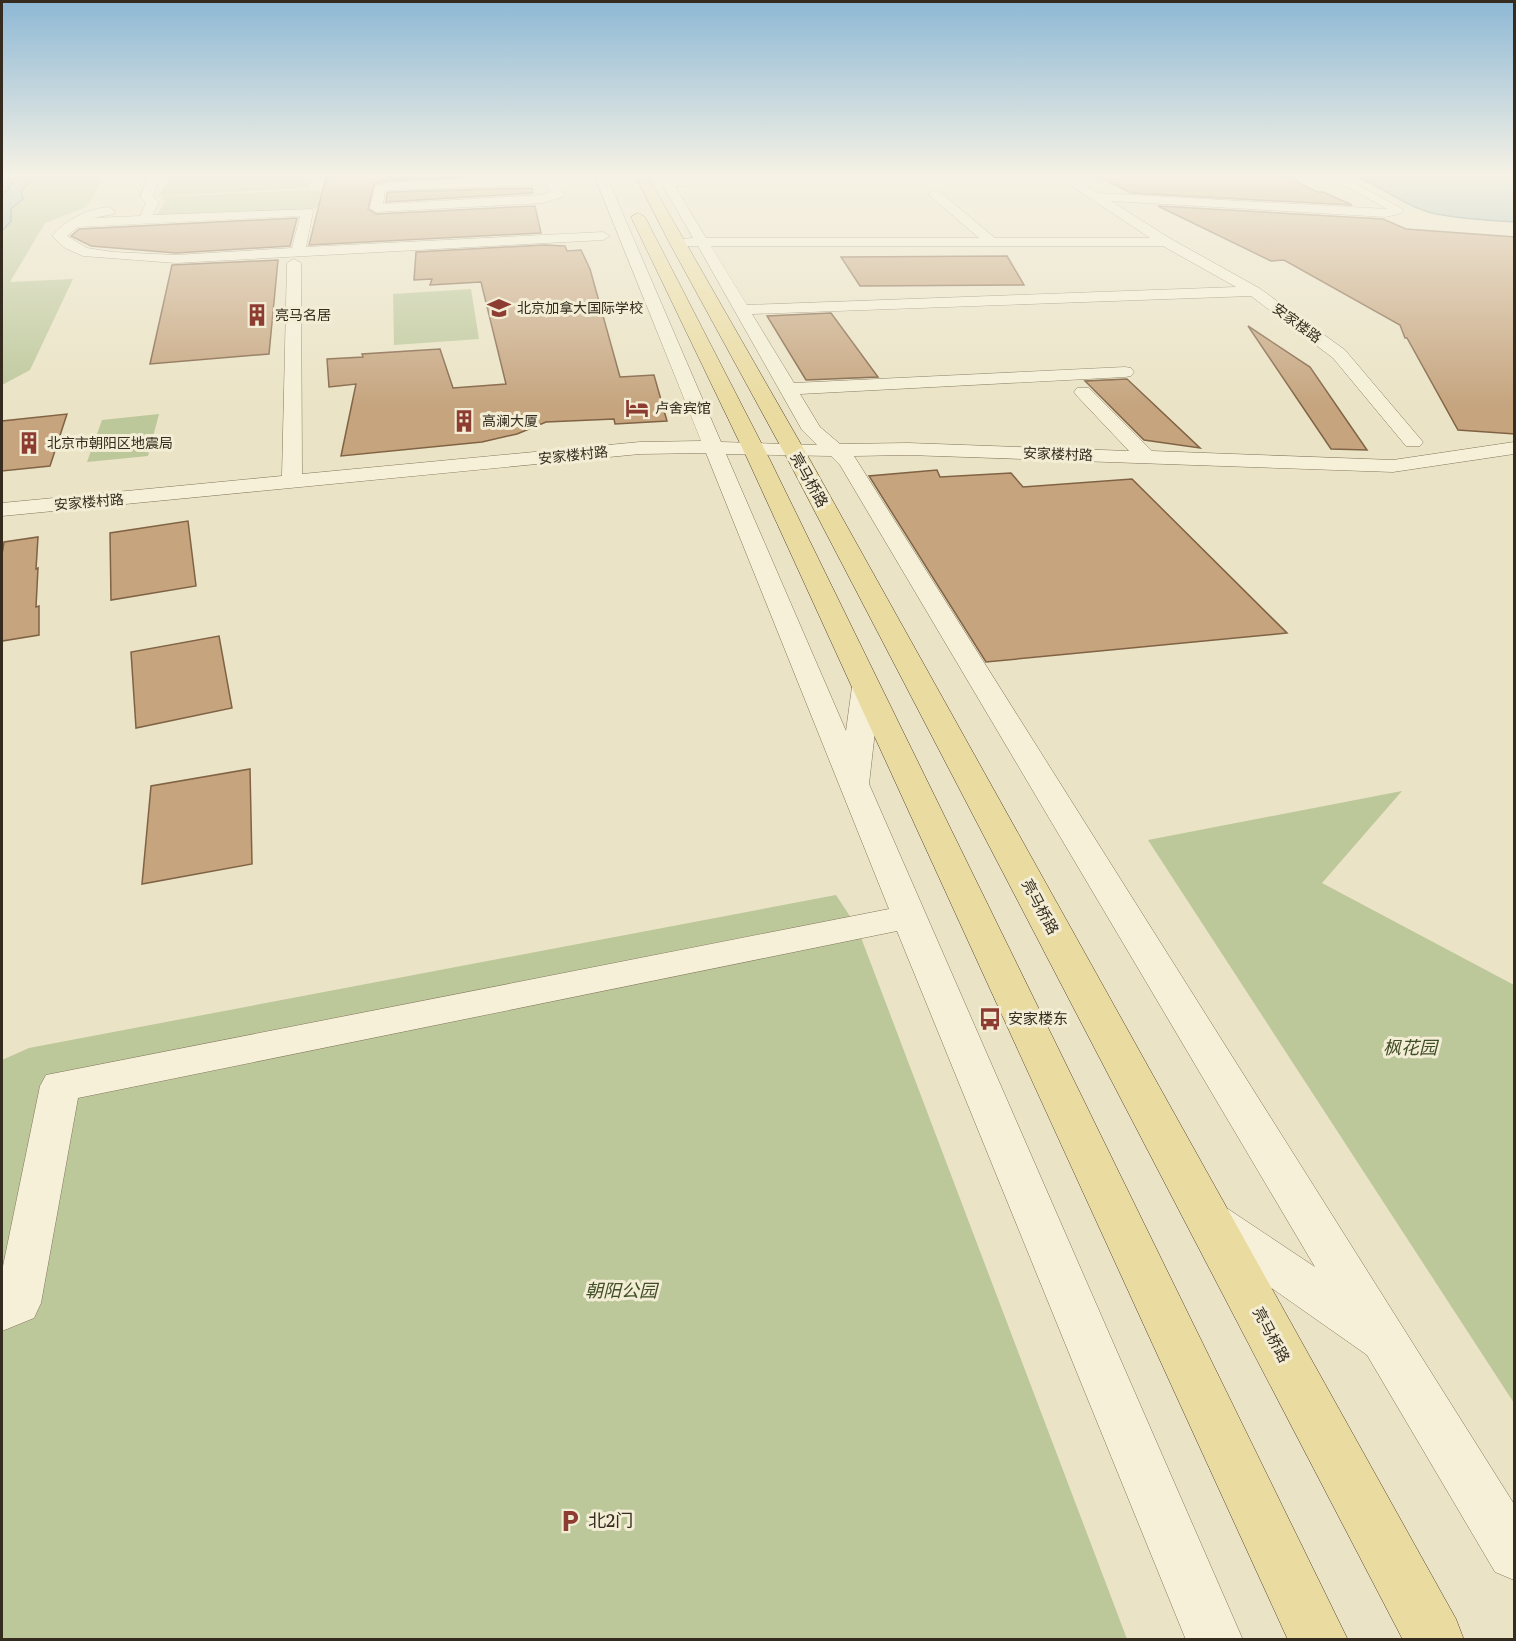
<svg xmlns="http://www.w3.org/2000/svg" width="1516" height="1641" font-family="Literata,'Noto Sans SC',serif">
  <rect width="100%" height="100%" fill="#eae3c5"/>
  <path fill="#bcc79a" d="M35,177h69l-17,30 -42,16 -35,59 63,-3 -43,91 -28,15v-154l8,-10 1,-12 12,-9 -2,-9z
    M170,177h142l-3,11 -151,8z
    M314,190l15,4 -4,11 -17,5 -152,6 9,-14 -4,-5z
    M471,289l8,50 -85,6 -1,-51z
    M159,414l-11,42 -61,6 15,-42z
    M1402,791l-80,92 192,102v418l-366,-563z
    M836,895l21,32 270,712h-1125v-579l27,-12z"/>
  <path fill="#a6beb9" stroke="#6e8b87" stroke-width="1.5" d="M2,177h33l-14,14 2,8 -12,10v12l-9,10z
    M1357,177h157v45c-27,-2 -56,-3 -82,-9 -27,-7 -49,-26 -75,-36z"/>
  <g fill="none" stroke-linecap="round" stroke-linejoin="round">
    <path stroke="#305153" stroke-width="1.5" stroke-dasharray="3 2" stroke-linecap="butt" d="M2,197l14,-20"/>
  </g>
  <path fill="#c5a47e" stroke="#806345" stroke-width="1.5" d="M326,177h142l-77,3 -17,4 -6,25 8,5 159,-8 6,27 -232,12z
    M1099,177h189l29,15h6l29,13 -221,-12z
    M532,188l1,5 -147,9 1,-9 4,-1z
    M1158,206l225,13 23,10 109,8v197l-57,-4 -51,-92h-2l-5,-13 -116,-65 -13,1z
    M297,218l-7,28 -114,7 -85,-7 -20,-10 8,-7z
    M544,245l21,1 2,5 14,-1 9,19 30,108 34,-2 13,46 -52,3 -1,-5 -68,3 -29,12 -35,8 -141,14 15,-72 -27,3 -2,-28 36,-2 -1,-3 78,-5 13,39 53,-4 -25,-102 -51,3 2,-6 -18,1 2,-28z
    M1007,256l17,29 -164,1 -19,-29z
    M278,260l-9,94 -119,10 22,-99z
    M831,313l47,64 -72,3 -39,-64z
    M1248,326l62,41 57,83 -36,-1z
    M1127,379l73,69 -56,-8 -59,-59z
    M67,414l-17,52 -48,5v-50z
    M937,470l3,7 71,-4 12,14 109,-8 155,154 -301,29 -117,-186z
    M188,521l8,65 -85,14 -1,-67z
    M38,537l-2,32 2,-1 -2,39 3,-1v29l-37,6v-86l2,-13z
    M219,636l13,72 -96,20 -5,-76z
    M250,769l2,95 -110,20 9,-98z"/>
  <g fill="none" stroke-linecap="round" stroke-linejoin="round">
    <g stroke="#83765d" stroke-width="1">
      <path id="minor" d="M148,177h12l-7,19 6,6 -6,13 159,-6 1,3 -7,35 297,-15 7,4 -7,4 -427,23 -93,-7 -18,-8 -13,-12c14,-17 35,-27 57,-29l6,4 -1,3 -21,4 47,-2 6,-13 -6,-6zM300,216l-8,32 -116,7 -63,-3 -26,-4 -20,-12 11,-9z
        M543,177l13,3 8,14 -2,3 -19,6 -167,9 -6,-4 5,-22 16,-4zM543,185l4,1 4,6 -9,3 -159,9 2,-13 6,-1z
        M595,177h12l114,265 96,3 -15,-15 -104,-184h-11l-7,-4 2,-3 11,-1 -35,-61 57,1 2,3 -6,4 -36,1 31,52h273l-48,-41 -2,-3 6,-4 4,1 56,47h155l-92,-61h14l26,16 289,16 -58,-32h15l60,33 -2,3 -16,4 -275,-16 60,38 88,49 86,62 78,92 -3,4h-14l-73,-88 -82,-62 -499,18 42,69 331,-16 6,1 3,4 -3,4 -6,1 -325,17 20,33 20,17 68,-1 221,8 -52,-55 -3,-4 3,-4h12l63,63 241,9 121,-18v12l-121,18 -485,-17 -54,1 660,1048v76l-19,-8 -128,-217 -171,-120 -6,-13 6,-13 16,-6 16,6 87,58 -475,-802 -9,-9 -105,-2 120,277 6,-44 4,-6 10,-2 10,2 4,6 -11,97 374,856h-57l-289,-709 -819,167 -37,205 -7,15 -32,13v-60l38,-185 6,-11 843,-166 -183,-456 -66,1 -638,62v-13l280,-27 5,-213 7,-4 7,4 1,211 338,-32 61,-1zM711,246h452l73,41 -489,18z"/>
    </g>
    <g stroke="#514431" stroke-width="1">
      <path id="major" d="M636,177h12l162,283 646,1159 8,21h-61l-615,-1180 -119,-218z
        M638,213l7,4 125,243 578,1180h-60l-540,-1180 -117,-243z"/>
    </g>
    <use href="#minor" fill="#f5f0d7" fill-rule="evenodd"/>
    <use href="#major" fill="#eadba0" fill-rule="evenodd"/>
  </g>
  <linearGradient id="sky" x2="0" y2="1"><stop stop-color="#8db8d5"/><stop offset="0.43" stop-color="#f6f2e5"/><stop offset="1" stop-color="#f6f2e5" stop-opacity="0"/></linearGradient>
  <rect width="1516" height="407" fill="url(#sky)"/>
  <defs>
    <g id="school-bare" transform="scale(1.8)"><path d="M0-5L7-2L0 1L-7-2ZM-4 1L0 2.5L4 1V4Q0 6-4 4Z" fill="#8d3c32" stroke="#f2edd4" stroke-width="2.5" paint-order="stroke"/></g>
    <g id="building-bare" transform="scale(1.8)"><path d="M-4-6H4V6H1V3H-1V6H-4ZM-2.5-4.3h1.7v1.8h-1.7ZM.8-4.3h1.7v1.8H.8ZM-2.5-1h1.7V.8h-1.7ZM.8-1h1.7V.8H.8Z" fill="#8d3c32" stroke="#f2edd4" stroke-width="2.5" paint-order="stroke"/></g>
    <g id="hotel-bare" transform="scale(1.8)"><path d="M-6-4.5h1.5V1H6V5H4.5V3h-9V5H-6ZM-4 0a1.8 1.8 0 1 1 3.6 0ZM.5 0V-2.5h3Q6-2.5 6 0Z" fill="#8d3c32" stroke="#f2edd4" stroke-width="2.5" paint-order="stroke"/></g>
    <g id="bus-bare" transform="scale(1.8)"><path d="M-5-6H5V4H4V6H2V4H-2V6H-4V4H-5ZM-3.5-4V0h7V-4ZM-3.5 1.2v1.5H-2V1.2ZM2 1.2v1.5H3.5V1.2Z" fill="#8d3c32" stroke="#f2edd4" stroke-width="2.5" paint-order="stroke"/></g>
    <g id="parking-bare" transform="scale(1.8)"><path d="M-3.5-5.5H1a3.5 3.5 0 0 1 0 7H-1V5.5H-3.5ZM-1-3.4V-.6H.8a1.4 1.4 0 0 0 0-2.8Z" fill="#8d3c32" stroke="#f2edd4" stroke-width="2.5" paint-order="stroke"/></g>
  </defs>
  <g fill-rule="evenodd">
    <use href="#school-bare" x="499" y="308"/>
    <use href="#building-bare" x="257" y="315"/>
    <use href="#hotel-bare" x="637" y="408"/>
    <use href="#building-bare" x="464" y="421"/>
    <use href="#building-bare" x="29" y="443"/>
    <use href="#bus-bare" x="990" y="1019"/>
    <use href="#parking-bare" x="570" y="1521"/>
  </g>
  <g text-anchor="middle" stroke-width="6" stroke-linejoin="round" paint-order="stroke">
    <g font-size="14" fill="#352c1f" stroke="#f2edd4" text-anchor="start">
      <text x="517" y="313">北京加拿大国际学校</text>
      <text x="275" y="320">亮马名居</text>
      <text x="655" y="413">卢舍宾馆</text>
      <text x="482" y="426">高澜大厦</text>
      <text x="47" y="448">北京市朝阳区地震局</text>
    </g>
    <g font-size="14" fill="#352c1f" stroke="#f2edd4">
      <text transform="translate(1297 323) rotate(36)" y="5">安家楼路</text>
      <text transform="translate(1058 454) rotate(2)" y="5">安家楼村路</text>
      <text transform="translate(573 455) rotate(-6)" y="5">安家楼村路</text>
      <text transform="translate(89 502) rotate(-5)" y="5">安家楼村路</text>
    </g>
    <g font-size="15" fill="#352c1f" stroke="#f2edd4">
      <text transform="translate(809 480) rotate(61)" y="5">亮马桥路</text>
      <text transform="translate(1040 907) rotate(62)" y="5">亮马桥路</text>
      <text transform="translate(1271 1335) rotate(62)" y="5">亮马桥路</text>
    </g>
    <g font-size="15" fill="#352c1f" stroke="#f2edd4" text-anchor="start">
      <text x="1008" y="1024">安家楼东</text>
    </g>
    <g font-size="18" font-style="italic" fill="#414f28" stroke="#f2edd4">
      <text x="1410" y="1054">枫花园</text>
      <text x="621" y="1297">朝阳公园</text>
    </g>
    <g font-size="18" fill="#352c1f" stroke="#f2edd4" text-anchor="start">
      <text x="588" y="1527">北2门</text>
    </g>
  </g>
  <rect width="1516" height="1641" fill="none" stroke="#352c1f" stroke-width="6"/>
</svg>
